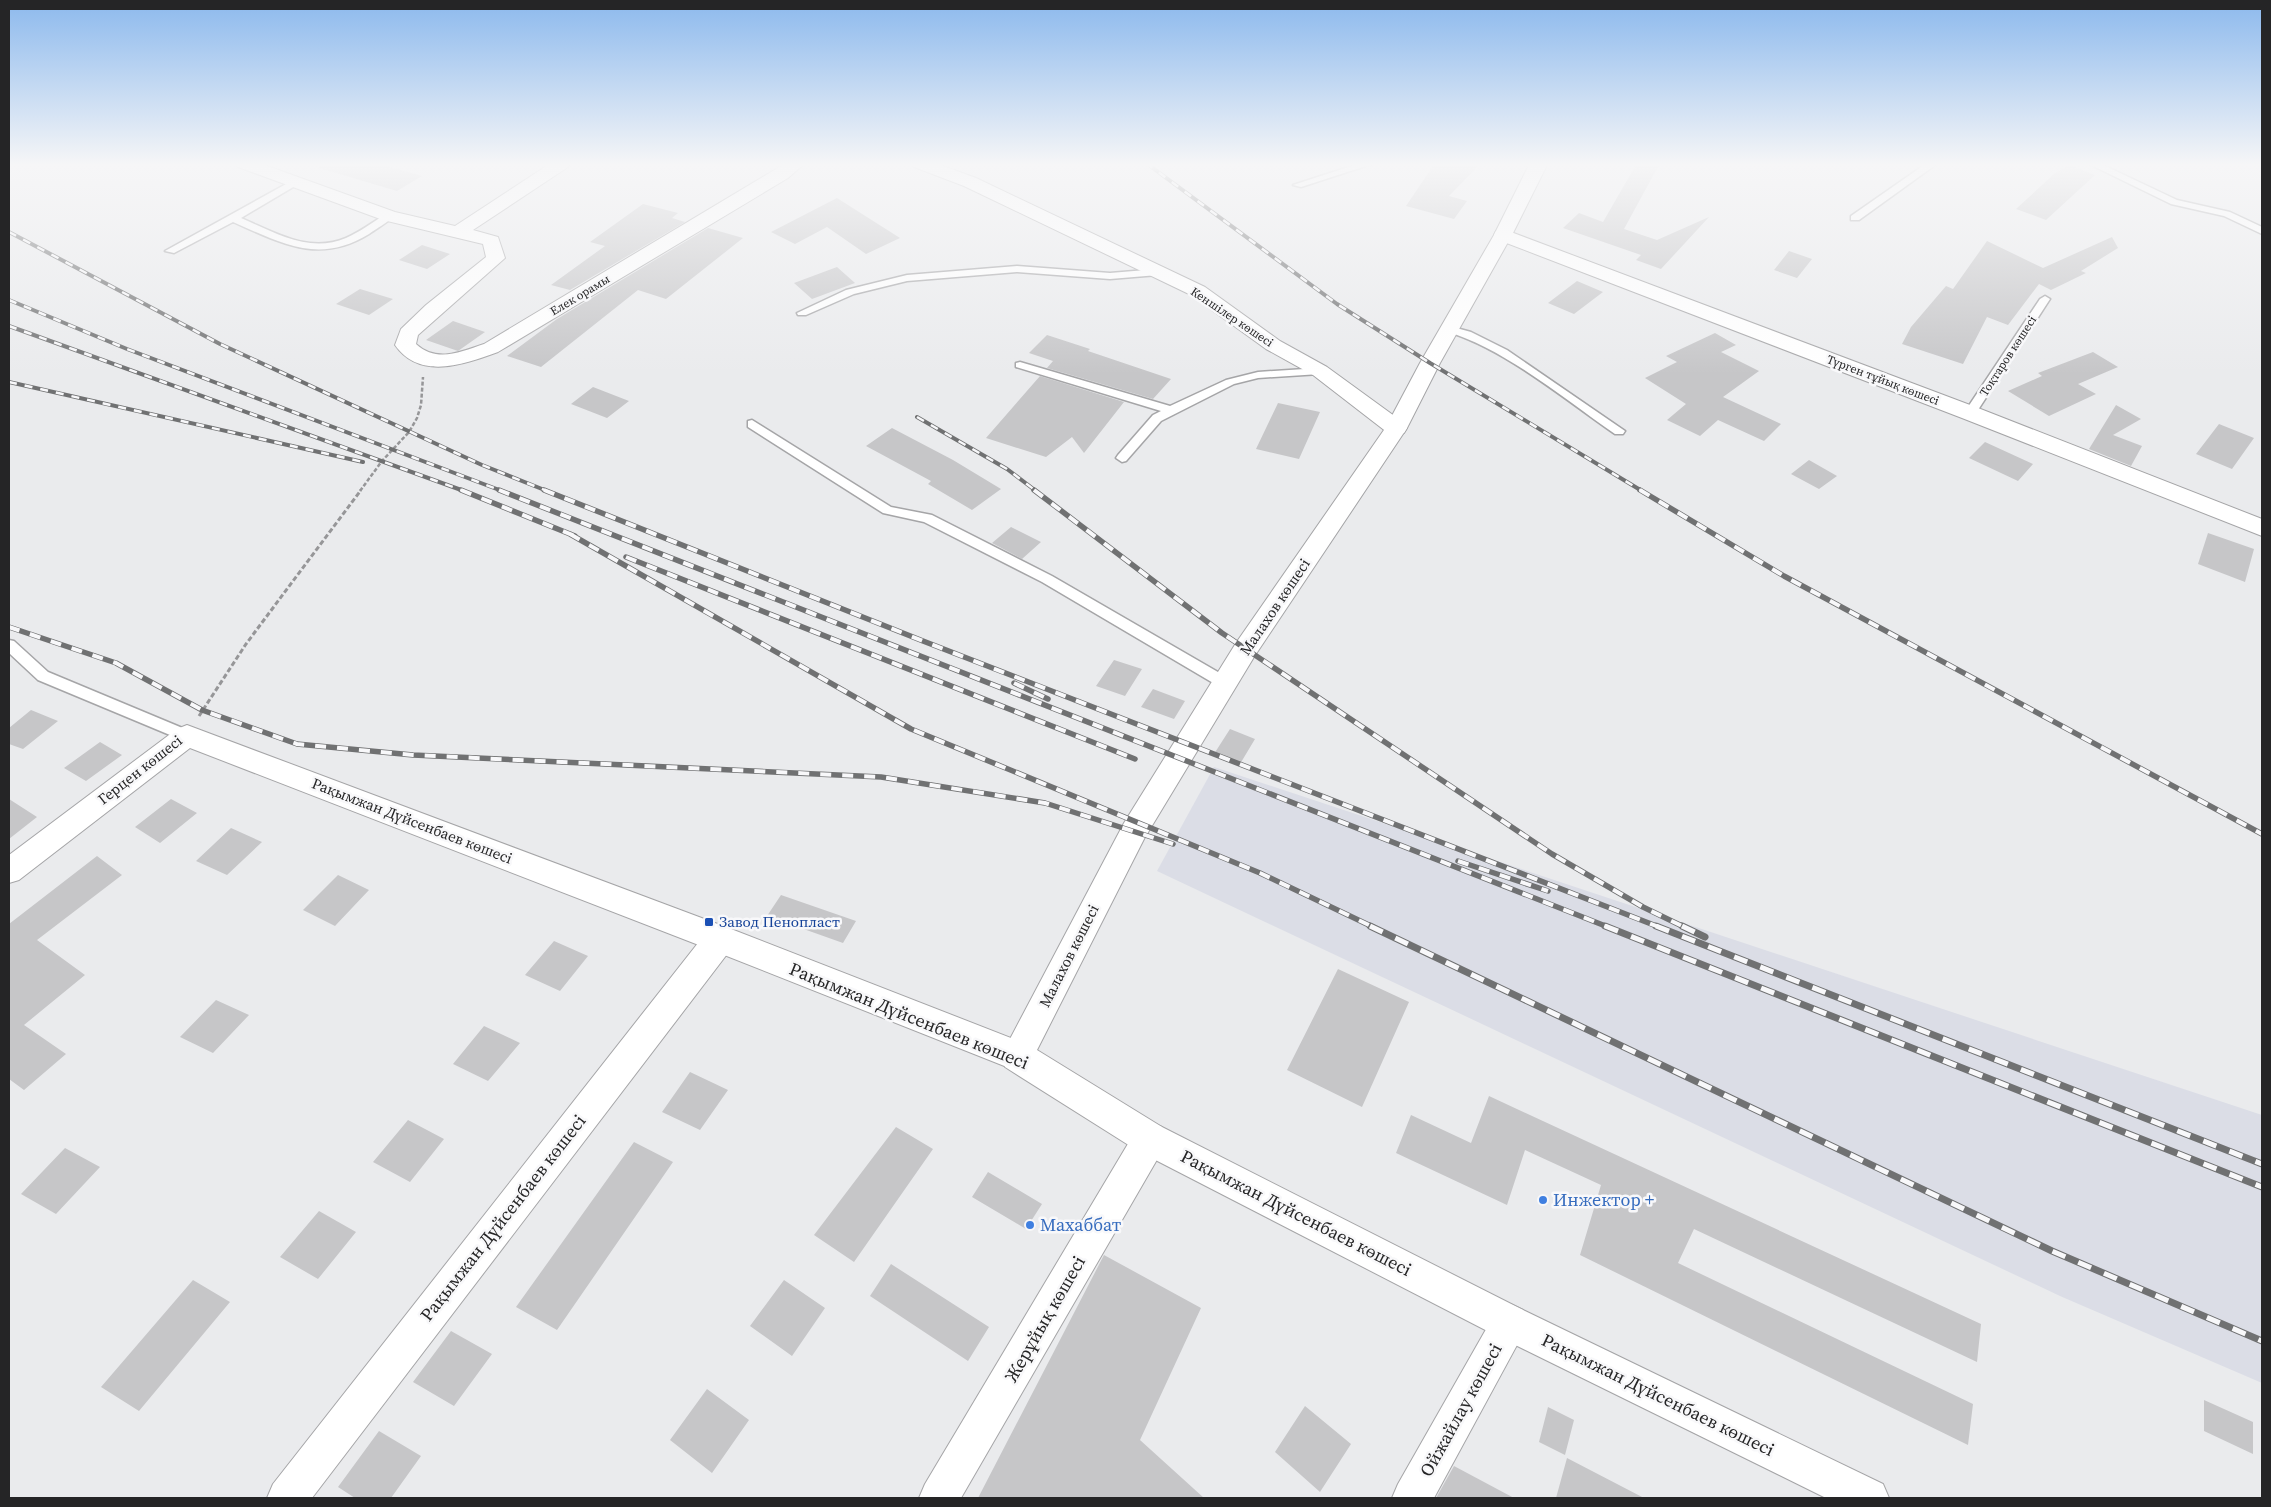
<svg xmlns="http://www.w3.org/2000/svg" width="2271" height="1507" font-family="'Source Serif 4',serif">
  <rect width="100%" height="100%" fill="#eaebed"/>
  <path fill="#dbdde6" d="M1214,767l1048,348v268l-202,-87 -903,-425z"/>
  <path fill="#c6c6c8" d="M320,163h56l46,13 -25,15 -78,-23z
    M1435,163h46l-32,33 18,5 -13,18 -48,-13z
    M1637,163h23l-36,66 33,11 52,-23 -48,52 -25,-9 5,-5 -78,-27 16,-15 24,9z
    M2069,165l26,10 -49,45 -30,-11 38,-35z
    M837,198l63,40 -34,16 -39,-27 -32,17 -24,-12z
    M643,204l35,9 -6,5 13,4 -115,68 -19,-5 54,-39 -15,-4z
    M708,228l35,10 -77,61 -28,-9 -97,77 -34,-11 50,-37z
    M2112,237l6,11 -37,23 5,2 -35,17 -12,-6 -31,41 -21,-8 -24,47 -61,-20 9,-17 35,-41 7,3 34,-48 56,27z
    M422,245l28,9 -23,15 -28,-9z
    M1789,251l23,8 -15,19 -23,-8z
    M837,267l18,16 -43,16 -18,-16z
    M1577,281l26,11 -29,22 -26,-11z
    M360,289l33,10 -24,16 -33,-11z
    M453,321l32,11 -27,19 -32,-11z
    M1715,333l21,12 -15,7 38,19 -36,26 58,27 -17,17 -46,-21 -18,16 -33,-16 19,-16 -41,-26 32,-16 -11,-6z
    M1047,335l43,14 -2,2 83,28 -18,20 -106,-31 6,-7 -24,-8z
    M2093,352l25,15 -40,17 18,10 -47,22 -41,-25 34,-15 -4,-3z
    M1040,376l84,26 -40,51 -12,-16 -26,20 -60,-19z
    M593,387l36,14 -22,17 -36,-14z
    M1278,403l42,9 -21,47 -43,-10z
    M2116,405l25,14 -28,16 29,11 -11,20 -42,-17z
    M2219,424l35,14 -22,31 -36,-15z
    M892,428l61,32 48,29 -29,21 -44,-26 3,-3 -65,-35z
    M1985,442l48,22 -15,17 -49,-23z
    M1809,460l28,16 -18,13 -28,-15z
    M1011,527l30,15 -19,17 -30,-16z
    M2208,533l46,16 -9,33 -47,-18z
    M1114,660l28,9 -17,27 -29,-10z
    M1153,689l32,12 -11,18 -33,-12z
    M31,710l27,11 -35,28 -14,-5v-16z
    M1230,729l25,10 -15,25 -26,-10z
    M100,742l22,13 -36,26 -22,-13z
    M9,799l28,18 -28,22z
    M171,799l26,14 -37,30 -25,-16z
    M231,828l31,14 -35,33 -31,-14z
    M97,856l25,19 -85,65 48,35 -61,50 42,29 -42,36 -15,-11v-155z
    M338,875l31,15 -34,36 -32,-16z
    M781,895l75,26 -13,22 -76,-27z
    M554,941l34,15 -28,35 -35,-16z
    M1338,969l71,33 -47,105 -75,-37z
    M216,1000l33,15 -36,38 -33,-16z
    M484,1026l36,17 -32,38 -35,-17z
    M690,1072l38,18 -28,40 -38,-18z
    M1489,1096l492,228 -4,38 -283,-133 -16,34 295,141 -5,41 -388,-190 21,-70 -76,-35 -18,55 -111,-52 15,-38 60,28z
    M408,1120l36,19 -34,43 -37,-20z
    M896,1127l37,22 -79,113 -40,-27z
    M634,1142l39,20 -116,168 -41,-23z
    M65,1148l35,19 -44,47 -35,-20z
    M988,1172l54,32 -16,25 -54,-32z
    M319,1211l37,21 -38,47 -38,-22z
    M1104,1255l97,53 -61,132 64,58h-226z
    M891,1264l98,63 -21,34 -98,-65z
    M193,1280l37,22 -91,109 -38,-24z
    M784,1280l41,28 -33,48 -42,-30z
    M451,1331l41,23 -38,52 -41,-24z
    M707,1389l42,31 -37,53 -42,-33z
    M2204,1400l49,22v32l-49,-23z
    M1305,1406l46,38 -31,48 -45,-40z
    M1548,1407l26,13 -9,35 -26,-13z
    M379,1431l42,25 -30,42h-36l-17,-11z
    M1567,1458l77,40h-88z
    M1454,1466l60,32h-78z"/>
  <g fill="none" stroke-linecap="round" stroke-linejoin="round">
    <g stroke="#a5a5a7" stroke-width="3">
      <path id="service" d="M1361,163h14l-74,24 -8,-2z
        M1927,163h11l-79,57h-8v-4z
        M2087,163h12l78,37 53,12 32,15v7l-38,-18 -53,-12z
        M297,178l5,3 -2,2 -59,35c33,14 68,36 105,20 14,-6 27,-16 40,-24l8,2c-7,7 -17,12 -25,18 -50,31 -88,9 -136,-12l-59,31 -9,-2z
        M1017,266l93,7 48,-4 5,3 -5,3 -48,4 -93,-7 -110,9 -53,13 -48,21h-8l-1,-2 49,-23 61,-15z
        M2045,296l5,3 -74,114 -6,4 -4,-1 -2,-3 76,-114z
        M1449,326l22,6 36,18 118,81 -2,3h-8c-51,-35 -111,-86 -170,-103v-4z
        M1020,362l150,44 56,-26 32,-8 62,-4 6,3 -6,3 -62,4 -24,6 -73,37 -35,40 -4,1 -6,-4 2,-3 35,-40 8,-4 -145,-44v-4z
        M752,420l139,87 41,8 120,61 178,103 2,4 -2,4h-10l-178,-105 -118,-60 -41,-9 -135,-86v-6z
        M9,640l5,1 34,31 144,60 2,4 -2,4h-10l-144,-60 -29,-27z"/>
    </g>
    <g stroke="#a5a5a7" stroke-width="2">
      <path id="minor" d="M235,163h24l136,49 60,14 96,-63h19l-2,4 -95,63 25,7 7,21 -87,77 -2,9c21,19 44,8 68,0l302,-181h19l-17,15 -290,174c-33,12 -78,29 -103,-7l6,-16 25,-24 60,-48 -3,-13 -100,-24 -145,-53z
        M911,163h24l41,15 229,109 75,54 47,26 77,56 3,5 -3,5 -8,2 -8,-2 -75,-58 -47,-26 -75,-54 -227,-109 -50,-19z
        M1503,229l475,179 284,111v17l-300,-118 -466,-179 -2,-4 2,-4z
        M720,925l11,4 4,10 -4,10 -419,549h-45l6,-14 436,-555z
        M1150,1122l12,5 5,12 -5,12 -201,347h-42l6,-14 213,-357z
        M1510,1304l13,6 6,13 -95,175h-42l6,-14 99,-174z"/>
    </g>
    <g stroke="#a5a5a7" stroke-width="2">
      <path id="tertiary" d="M187,725l544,204 298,116 4,11 -4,11 -12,4 -308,-122 -519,-201 -171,132 -10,3v-28l168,-126z"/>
    </g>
    <g stroke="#a5a5a7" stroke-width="2">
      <path id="secondary" d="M1530,163h18l-36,72 -72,128 -33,65 -153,229 -110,182 -107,211 125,77 361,183 360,174 6,14h-63l-329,-162 -359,-185 -133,-84 -4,-11 123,-233 112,-180 150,-216 34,-64 74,-128z"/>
    </g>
    <path stroke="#969698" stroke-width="2.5" stroke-dasharray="4 2" stroke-linecap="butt" d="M360,491l22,-30 27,-29 8,-14 4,-13 2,-28"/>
    <path stroke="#969698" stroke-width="3" stroke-dasharray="5 2.5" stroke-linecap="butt" d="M199,716l47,-72 115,-154"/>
    <use href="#service" fill="#fff" fill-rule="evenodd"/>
    <use href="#minor" fill="#fff" fill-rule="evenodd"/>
    <use href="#tertiary" fill="#fff" fill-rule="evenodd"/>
    <use href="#secondary" fill="#fff" fill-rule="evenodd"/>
    <g stroke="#707172" stroke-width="4">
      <path id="rail-far2" d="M1146,163l191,141 93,59 212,128
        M9,232l211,112 262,121 65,26
        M9,300l118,49 375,142
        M9,326l455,165
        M9,382l354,80
        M917,417l90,52 29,22"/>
    </g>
    <g stroke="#707172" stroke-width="5.5">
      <path id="rail-far1" d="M461,490l114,46
        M499,490l1109,437
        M544,490l379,151 736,286
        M1034,490l188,143 330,221 91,53 41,20
        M1640,490l144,86 478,258
        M570,534l341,195 349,144 113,54
        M626,557l509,202
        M9,627l107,36 86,47 95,34 116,11 468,22 164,26 128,41
        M1014,683l34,16
        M1458,861l90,30"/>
    </g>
    <g stroke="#707172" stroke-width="7">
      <path id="rail" d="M1370,926l682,325 210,90
        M1605,926l657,261
        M1656,926l606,238
        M1682,926l23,11"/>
    </g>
    <use href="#rail-far2" stroke="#f8f8fa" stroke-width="2.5" stroke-dasharray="8" stroke-linecap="butt"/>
    <use href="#rail-far1" stroke="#f8f8fa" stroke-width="4" stroke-dasharray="11" stroke-linecap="butt"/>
    <use href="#rail" stroke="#f8f8fa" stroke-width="5" stroke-dasharray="14" stroke-linecap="butt"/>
  </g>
  <linearGradient id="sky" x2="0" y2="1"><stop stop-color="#8cb9ed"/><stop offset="0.44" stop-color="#f6f6f7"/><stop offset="1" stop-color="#f6f6f7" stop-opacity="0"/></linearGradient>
  <rect width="2271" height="374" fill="url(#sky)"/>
  <rect fill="#1a4fb4" stroke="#f8f8fa" stroke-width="2" x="704" y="917" width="10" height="10" rx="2.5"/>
  <g fill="#3f7fe0" stroke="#f8f8fa" stroke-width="2">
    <circle cx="1543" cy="1200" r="5"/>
    <circle cx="1030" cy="1225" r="5"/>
  </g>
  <g text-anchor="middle" stroke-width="5" stroke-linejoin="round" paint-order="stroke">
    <g font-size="12" fill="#252526" stroke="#f8f8fa">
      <text transform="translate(580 295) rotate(-31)" y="4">Елек орамы</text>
      <text transform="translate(1232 317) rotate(34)" y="4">Кеншілер көшесі</text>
      <text transform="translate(2008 356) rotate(-57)" y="4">Тоқтаров көшесі</text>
      <text transform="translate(1883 380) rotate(21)" y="4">Түрген тұйық көшесі</text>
    </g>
    <g font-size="15" fill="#252526" stroke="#f8f8fa">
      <text transform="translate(1275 607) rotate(-56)" y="5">Малахов көшесі</text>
      <text transform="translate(140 770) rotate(-38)" y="5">Герцен көшесі</text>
      <text transform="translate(412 821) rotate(21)" y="5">Рақымжан Дүйсенбаев көшесі</text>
      <text transform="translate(1069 956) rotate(-63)" y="5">Малахов көшесі</text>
    </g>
    <g font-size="15" fill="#164399" stroke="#f8f8fa" text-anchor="start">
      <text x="719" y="927">Завод Пенопласт</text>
    </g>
    <g font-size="18" fill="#252526" stroke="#f8f8fa">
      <text transform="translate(909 1016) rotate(22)" y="6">Рақымжан Дүйсенбаев көшесі</text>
      <text transform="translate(1296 1213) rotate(27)" y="6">Рақымжан Дүйсенбаев көшесі</text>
      <text transform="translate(503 1218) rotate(-52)" y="6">Рақымжан Дүйсенбаев көшесі</text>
      <text transform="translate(1045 1319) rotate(-60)" y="6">Жерұйық көшесі</text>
      <text transform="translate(1658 1395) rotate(26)" y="6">Рақымжан Дүйсенбаев көшесі</text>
      <text transform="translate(1461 1410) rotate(-61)" y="6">Ойжайлау көшесі</text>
    </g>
    <g font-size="18" fill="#366cbe" stroke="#f8f8fa" text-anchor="start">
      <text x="1553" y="1206">Инжектор +</text>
      <text x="1040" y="1231">Махаббат</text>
    </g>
  </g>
  <rect width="2271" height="1507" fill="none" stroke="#252526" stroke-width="20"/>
</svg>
